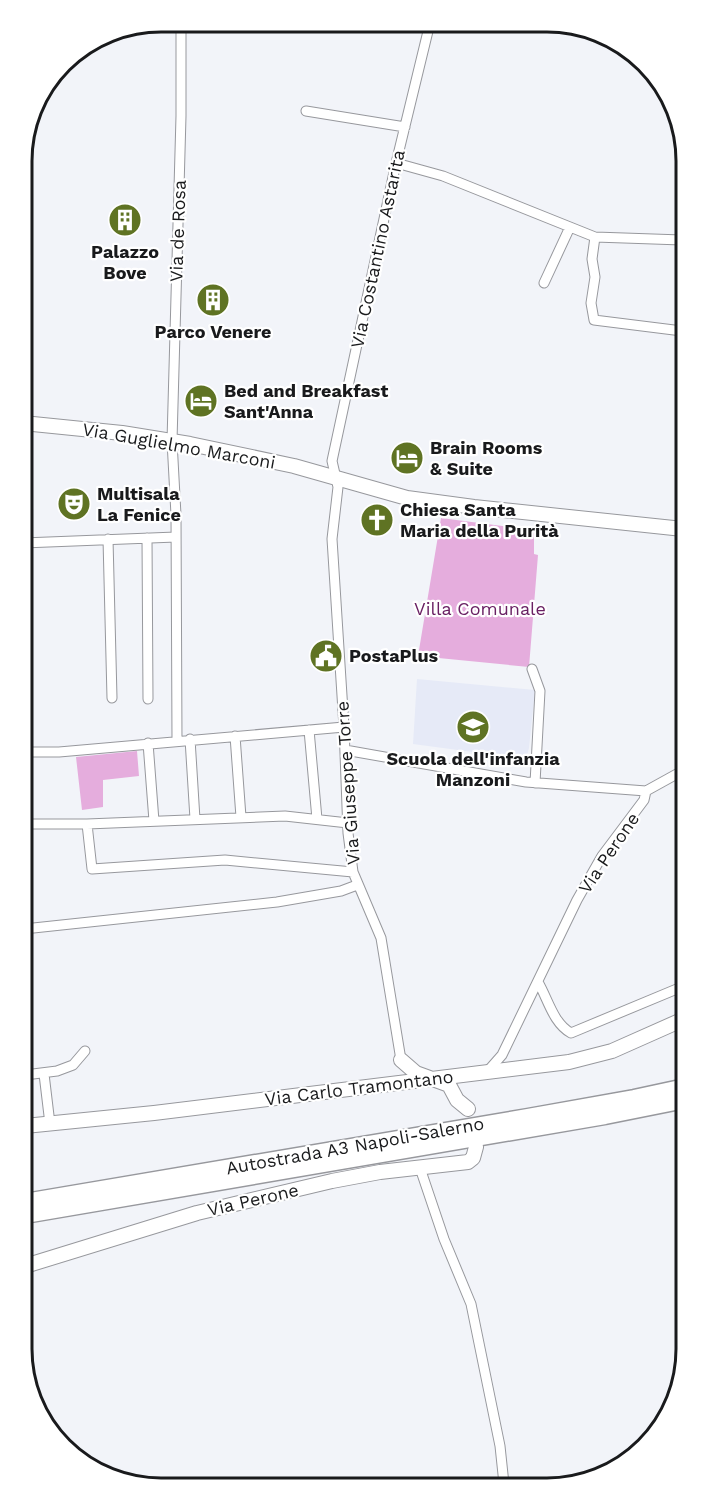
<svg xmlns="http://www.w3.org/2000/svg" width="707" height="1509" font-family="'Work Sans',sans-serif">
  <rect width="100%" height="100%" fill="#f2f4f9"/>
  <path fill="#e6eaf7" d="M417,679l118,11 -6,58 -3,11 -113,-15z"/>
  <path fill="#e5addd" d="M441,518l93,12v24l4,1 -9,112 -111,-11z
    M137,751l2,25 -36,4v27l-21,3 -6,-53z"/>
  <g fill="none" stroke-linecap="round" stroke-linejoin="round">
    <g stroke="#97989d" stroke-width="11">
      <path id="street" d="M306,111l99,16
        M396,163l47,13 152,61 87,3
        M595,237l-3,22 3,18 -4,26 3,17 88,11
        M544,283l26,-56
        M147,538l1,161
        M108,539l4,159
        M23,543l153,-6
        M532,669l8,22 -5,92
        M309,730l8,89
        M235,736l6,81
        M190,739l5,80
        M177,741l-1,-226 -4,-74 9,-325v-95
        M148,743l6,78
        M345,750l181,32 120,9
        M24,752h35l285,-25
        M646,791l38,-21
        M24,824h63l198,-8 63,7
        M87,824l5,45 133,-9 128,12
        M24,901l2,11
        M24,929l253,-27 64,-11 16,-6
        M538,982c10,17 15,41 33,51l113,-47
        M401,1060l-20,-122 -28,-66 -5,-39 -4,-106 -12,-188 6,-52 -6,-26 64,-298 34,-140
        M487,1072l15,-17 75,-155 25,-44 42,-56 2,-9
        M44,1074l6,50
        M25,1075l32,-4 16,-6 12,-14
        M420,1168l24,71 27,65 29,142 4,38"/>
    </g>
    <g stroke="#97989d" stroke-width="16">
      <path id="secondary" d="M23,423l99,10 68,11 104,22 113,32 67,9 209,22
        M401,1060l15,13 33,12 8,15 11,9
        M25,1126l129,-13 415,-51 43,-11 72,-32
        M25,1266l172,-53 135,-32 48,-9 88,-10 5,-4 3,-11"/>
    </g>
    <g stroke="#97989d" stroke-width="19">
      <path id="highway" d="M25,1202l503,-85 106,-19 51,-11
        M25,1215l580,-99 80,-16"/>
    </g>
    <use href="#street" stroke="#fff" stroke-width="9"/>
    <use href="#secondary" stroke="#fff" stroke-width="14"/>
    <use href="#highway" stroke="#fff" stroke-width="16"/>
  </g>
  <defs>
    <g id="building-disc" transform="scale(1.725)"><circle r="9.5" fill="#5f7323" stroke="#fff"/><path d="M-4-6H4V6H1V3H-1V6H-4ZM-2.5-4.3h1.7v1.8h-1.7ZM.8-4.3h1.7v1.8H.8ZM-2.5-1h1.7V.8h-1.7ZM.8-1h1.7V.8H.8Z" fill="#fff"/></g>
    <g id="hotel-disc" transform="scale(1.725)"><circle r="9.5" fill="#5f7323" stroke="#fff"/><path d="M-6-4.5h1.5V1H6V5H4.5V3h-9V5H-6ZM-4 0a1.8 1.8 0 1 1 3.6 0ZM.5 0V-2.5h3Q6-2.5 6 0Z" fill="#fff"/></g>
    <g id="theatre-disc" transform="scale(1.725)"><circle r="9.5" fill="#5f7323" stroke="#fff"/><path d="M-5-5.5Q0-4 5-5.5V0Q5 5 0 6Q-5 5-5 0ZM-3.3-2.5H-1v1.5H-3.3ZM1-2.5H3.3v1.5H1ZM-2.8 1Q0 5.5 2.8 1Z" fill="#fff"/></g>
    <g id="church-disc" transform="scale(1.725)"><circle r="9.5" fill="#5f7323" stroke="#fff"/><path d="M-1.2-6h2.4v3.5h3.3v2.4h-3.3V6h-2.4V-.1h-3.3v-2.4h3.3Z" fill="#fff"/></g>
    <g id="civic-disc" transform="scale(1.725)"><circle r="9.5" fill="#5f7323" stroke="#fff"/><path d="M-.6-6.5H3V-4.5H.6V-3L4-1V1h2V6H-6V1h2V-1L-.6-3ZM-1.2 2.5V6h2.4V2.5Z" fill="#fff"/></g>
    <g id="school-disc" transform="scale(1.725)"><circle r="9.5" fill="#5f7323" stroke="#fff"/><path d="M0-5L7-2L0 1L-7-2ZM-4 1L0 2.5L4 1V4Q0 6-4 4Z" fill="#fff"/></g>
  </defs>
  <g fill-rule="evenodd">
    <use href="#building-disc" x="125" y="220"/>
    <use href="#building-disc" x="213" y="300"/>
    <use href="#hotel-disc" x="201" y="401"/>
    <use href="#hotel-disc" x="407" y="458"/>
    <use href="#theatre-disc" x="74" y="504"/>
    <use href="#church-disc" x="377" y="520"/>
    <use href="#civic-disc" x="326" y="656"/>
    <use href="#school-disc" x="473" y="727"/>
  </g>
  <g text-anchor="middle" stroke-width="4.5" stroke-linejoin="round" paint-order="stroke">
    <g font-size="18" fill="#191a1c" stroke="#fff">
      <text transform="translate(178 231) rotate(-88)" y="6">Via de Rosa</text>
      <text transform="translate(378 249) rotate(-78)" y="6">Via Costantino Astarita</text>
      <text transform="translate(179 446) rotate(10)" y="6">Via Guglielmo Marconi</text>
      <text transform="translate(348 783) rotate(-94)" y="6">Via Giuseppe Torre</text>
      <text transform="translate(609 853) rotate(-56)" y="6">Via Perone</text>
      <text transform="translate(359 1088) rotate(-7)" y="6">Via Carlo Tramontano</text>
      <text transform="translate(355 1146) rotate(-10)" y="6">Autostrada A3 Napoli-Salerno</text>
      <text transform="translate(253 1200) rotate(-13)" y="6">Via Perone</text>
    </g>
    <g font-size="18" font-weight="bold" fill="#191a1c" stroke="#fff" text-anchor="start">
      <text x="125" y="258" text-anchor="middle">Palazzo<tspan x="125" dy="21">Bove</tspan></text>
      <text x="213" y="338" text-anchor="middle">Parco Venere</text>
      <text x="224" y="397">Bed and Breakfast<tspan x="224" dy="21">Sant'Anna</tspan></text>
      <text x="430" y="454">Brain Rooms<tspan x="430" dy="21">&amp; Suite</tspan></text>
      <text x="97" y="500">Multisala<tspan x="97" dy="21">La Fenice</tspan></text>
      <text x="400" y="516">Chiesa Santa<tspan x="400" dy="21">Maria della Purità</tspan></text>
      <text x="349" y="662">PostaPlus</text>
      <text x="473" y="765" text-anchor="middle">Scuola dell'infanzia<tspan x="473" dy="21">Manzoni</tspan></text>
    </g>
    <g font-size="18" fill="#692063" stroke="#fff">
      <text x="480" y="615">Villa Comunale</text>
    </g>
  </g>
  <path d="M0 0H707V1509H0ZM161 32H547A129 129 0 0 1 676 161V1349A129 129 0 0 1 547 1478H161A129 129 0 0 1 32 1349V161A129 129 0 0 1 161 32Z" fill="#fff" fill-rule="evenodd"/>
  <path fill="none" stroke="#191a1c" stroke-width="3" d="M161 32H547A129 129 0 0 1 676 161V1349A129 129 0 0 1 547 1478H161A129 129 0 0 1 32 1349V161A129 129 0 0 1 161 32Z"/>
</svg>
